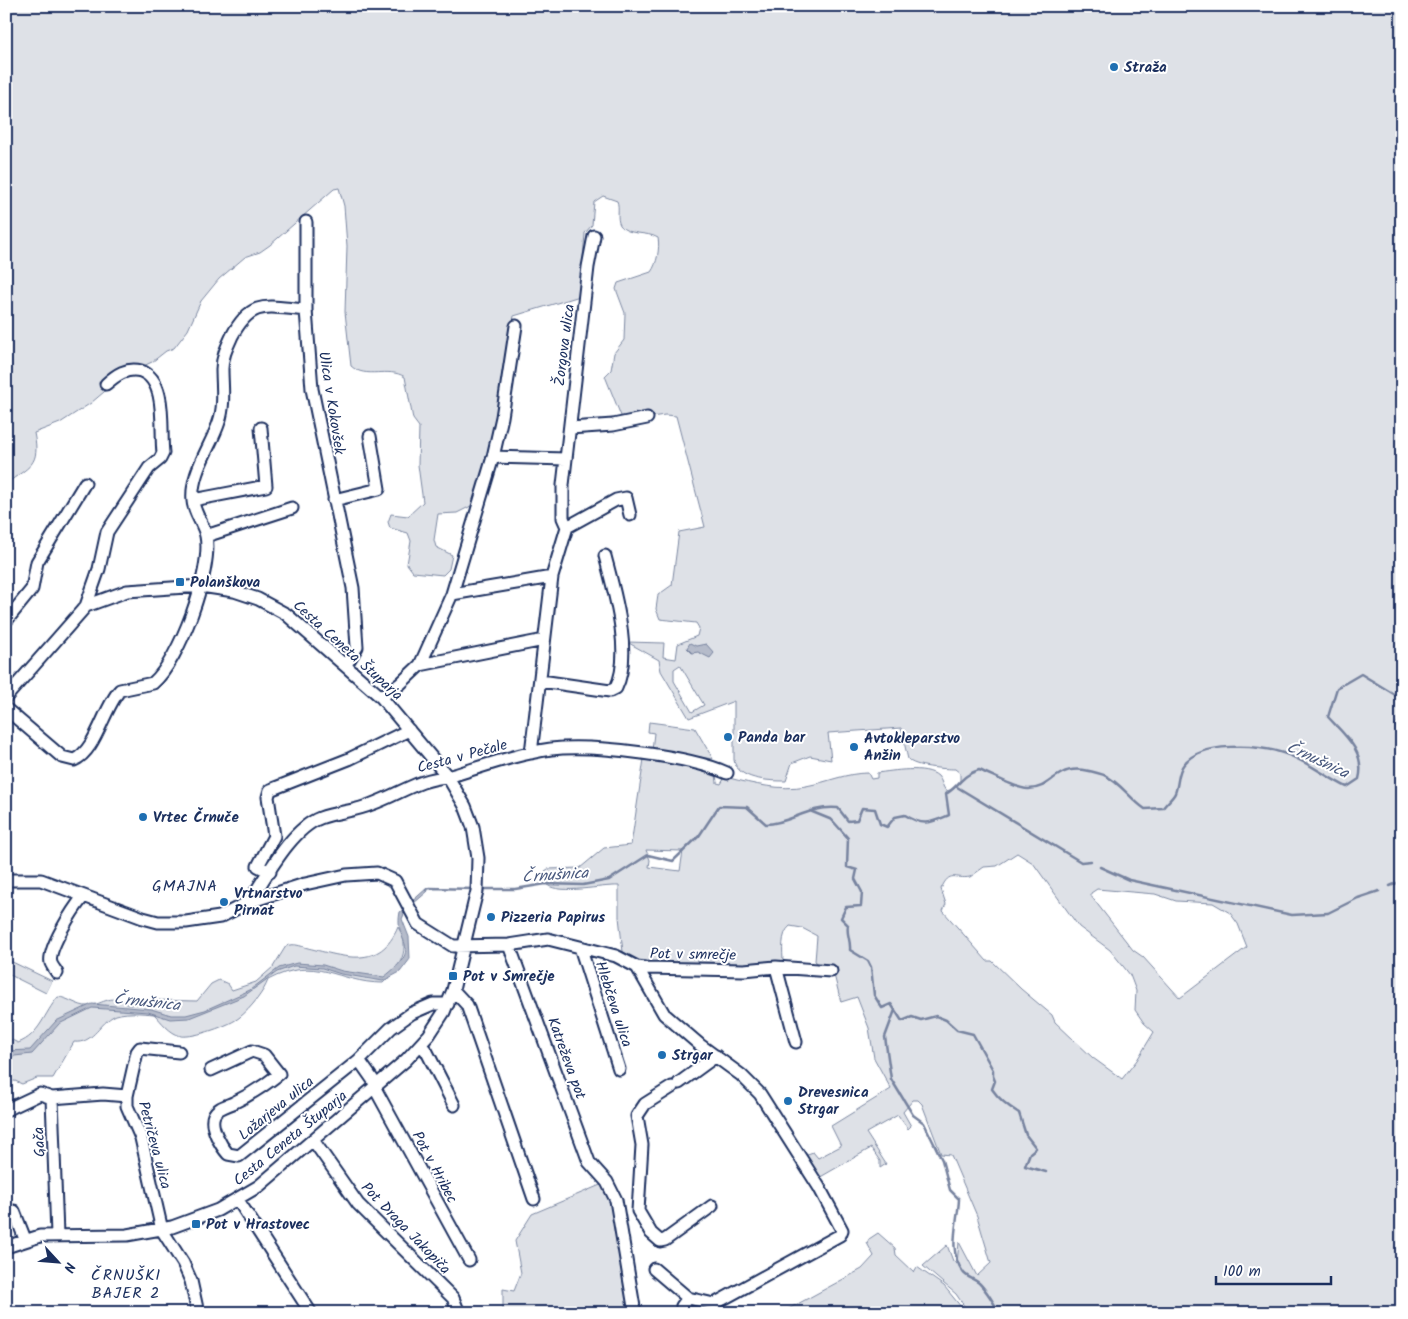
<svg xmlns="http://www.w3.org/2000/svg" width="1408" height="1319" font-family="Kalam,sans-serif">
  <rect width="100%" height="100%" fill="#fff"/>
  <filter id="ink" filterUnits="userSpaceOnUse"><feTurbulence type="fractalNoise" baseFrequency=".02" numOctaves="2"/><feDisplacementMap in="SourceGraphic" scale="10" xChannelSelector="R" yChannelSelector="G"/><feConvolveMatrix kernelMatrix="1 2 1 2 8 2 1 2 1" color-interpolation-filters="sRGB"/></filter>
  <g filter="url(#ink)">
    <path fill="#dee1e7" stroke="#7c88a2" fill-rule="evenodd" d="M6,6h1396v712l-7,6 2,10 5,2v577h-433l-13,-19 -33,-28 24,-21 6,16 4,3 2,-22 18,34 14,-13 -14,-47 -26,-61 -10,-1 -19,-50 -4,-4h-5l-10,12 8,14 -3,3 -10,-14 -32,18 20,31 -6,4v-7l-9,-13 -54,31 -12,-24 8,-3 5,6 23,-12 -10,-20 60,-37 -17,-31 -5,-30 -12,-31 -16,5 -9,-35 -11,-1 -6,-5 2,-25 -15,-8 -12,-2c-10,8 -7,26 -7,37l-37,3 -105,-3 -18,-11 -4,-35v-31c-18,-1 -57,9 -72,-1l-2,-14 3,-2 32,-1 24,-20 27,-3 13,-86 41,5 31,9 1,10 4,1 3,-5 5,-1c24,6 52,13 77,8 22,-4 40,-13 62,-13l3,6 6,-1v-5c15,-2 49,-8 61,3 4,4 4,10 8,15l8,-2 6,-9v-7l-5,-4c-10,0 -42,-2 -47,-10 -1,-3 -6,-27 -7,-31l-73,5 3,27 -21,-4 -18,7 -6,18c-17,0 -49,-1 -52,-21v-59l-45,17 -28,-47 -2,-11 -32,-18 37,1 -1,14 13,2 2,-15 19,-8 2,-8 -3,-5 -36,-4 -4,-10 2,-14 14,-10 7,-53 26,-5 -29,-111 -11,-1 -42,6 -18,-45 6,-6 3,-17 10,-13 1,-27 -9,-24 2,-6 33,-11c6,-8 9,-24 7,-34 -11,-7 -31,-2 -38,-13 -4,-7 0,-17 -3,-24l-14,-5 -9,6 -2,23 -7,8 -5,63 -66,20 -21,119 -20,70 -16,8 -19,1 -4,26 2,7 16,8 -3,14 -6,6 -30,-3 -6,-8 4,-23 -3,-8 -18,-5 -2,-6 3,-8 17,2 15,-14 -5,-37 1,-38 -6,-8 -8,-42c-17,-11 -39,3 -54,-11l-6,-54 2,-66 -3,-40 -5,-18 -5,1 -64,56 -10,7 -15,5 -26,22 -18,22 -13,29 -14,18 -8,3 -14,11 -28,13 -33,28 -31,20 -26,10c7,33 -5,33 -28,51zM680,665l24,40 -12,7 -18,-31v-12zM646,850l37,1 -3,20 -31,-4 1,-7zM1017,853l16,10 46,64 31,23 13,16 7,9 6,16 -1,19 9,13 10,9 -17,28 -15,19 -29,-21 -38,-36 -3,-7 -31,-26 -29,-28h-5l-44,-50 3,-7 -5,-15c9,-20 14,-9 29,-12l14,-10 13,-1zM1097,889l58,5 21,7 37,2 17,10 8,11 9,23 -67,51 -37,-41 -10,-7 -42,-54v-3z
      M649,722l46,6 18,31 -61,-9 2,-17 -6,-1z
      M398,927c14,22 2,40 -15,56 -46,0 -66,-29 -115,-3 -4,12 -18,29 -28,37 -9,8 -46,21 -59,19 -12,-3 -19,-14 -27,-22 -11,-1 -33,-3 -42,3 -14,9 -20,27 -38,25l-21,36h-16l-15,6 -7,-3 -9,1v-45l12,6c22,-8 26,-30 40,-46 9,0 21,10 30,9 16,-2 24,-14 41,-1l24,-5 44,1 14,-17 8,-4 9,4 4,6 24,-8 17,-15 13,-21c8,-3 14,0 22,2 37,9 72,22 90,-21z
      M6,959l46,22 -6,12 -40,-20z
      M605,1183l5,9 29,121h-136v-24l11,2 7,-18 -6,-32 17,-27z
      M878,1233l17,15 1,7 18,17 3,-5 27,19 22,27h-185l81,-44 12,-13 -7,-13 2,-4z"/>
    <path fill="#b5bbca" stroke="#77839f" d="M690,643l6,3 10,-2 8,9 -4,5 -12,-6 -6,1 -5,-5z
      M427,888l1,3 -22,19 -4,9 7,18 1,22 -10,13 -17,9 -42,-7 -19,-6 -28,-2 -17,6 -33,24 -55,22 -19,1 -22,-7 -56,-4 -33,16 -27,30 -26,3v-6l24,-1 26,-29 36,-17 59,5 20,6h15l19,-5 45,-20 29,-22 18,-5 26,2 19,6 42,6c42,-32 9,-32 16,-65z"/>
    <g fill="none" stroke-linecap="round" stroke-linejoin="round">
      <path stroke="#77839f" stroke-width="2.5" d="M957,787l124,75 10,-1
        M810,811l22,9 16,18 -1,29 10,3 -2,9 7,13 -1,14 -15,1 -5,11 7,7c-2,9 3,15 2,25l18,11 3,6 3,28 8,13 9,-4 11,17 10,-4 9,3 15,-4 10,4 11,10 16,4 20,36v6l2,5 -3,8c6,9 17,18 27,24l7,22 10,13 -6,5 -5,13 21,6
        M1100,867l29,13 163,35 36,-2 30,-15 21,-7
        M1390,886l12,-5
        M480,889h35l31,-5 37,1 26,-5 39,-25 25,6 26,-25 20,-30 28,1 19,17c24,0 43,-19 72,-16l10,13 9,-1 5,-12 13,1 5,15 7,3 8,-10 10,-2c19,12 25,8 44,0l-3,-21c14,-9 16,-19 33,-24 11,4 39,20 50,19 15,0 21,-10 33,-16 13,-7 29,-2 42,2 16,7 26,24 41,34l18,-1c3,-5 10,-10 12,-15 4,-9 2,-21 9,-29 17,-23 74,-19 99,-11 23,7 43,24 64,34l12,-8c7,-27 -14,-44 -31,-62l9,-29 24,-14 41,25
        M426,890l3,-2 46,1
        M895,1010l-10,27 6,42 22,36 11,8 18,37 8,30 9,9c-1,25 -12,50 4,73 3,5 11,7 16,11 7,7 16,21 20,30"/>
      <g stroke="#1b2f5e" stroke-width="15">
        <path id="minor" d="M306,310v-88
          M570,428l43,-3 34,-7
          M493,457l73,2
          M193,500l73,-14 -5,-58
          M334,500l45,-11 -9,-53
          M567,527l49,-27 10,-2 4,17
          M206,536l86,-28
          M452,594l100,-17
          M86,606l13,-37 8,-37 42,-64 11,-9 3,-6c-3,-24 5,-72 -22,-82 -14,-4 -25,4 -35,13
          M6,621l26,-32 5,-27 48,-79
          M420,665l124,-25
          M541,681l69,10 6,-3c17,-34 -2,-97 -11,-132
          M6,697l80,-91 41,-15 74,-5 33,5 24,8 28,15 95,83 67,80 17,29 8,21 5,31 -1,33 -24,99 -9,22 -15,23 -23,25 -147,126 -41,24 -46,17 -45,8 -87,1 -34,11
          M381,697l19,-13 20,-19 32,-71 41,-137 9,-40 14,-91
          M6,709l56,48 12,3c22,-9 30,-53 46,-70l33,-7c26,-22 60,-113 53,-147 -2,-12 -12,-22 -13,-35 -3,-28 18,-54 26,-79 6,-17 3,-36 3,-53 0,-12 5,-22 10,-33 20,-38 36,-29 74,-26l6,79 41,199 4,59 -11,18
          M531,753l21,-176 15,-50 -4,-9v-33l25,-218 6,-31
          M270,872l-12,-6 16,-30 -6,-39 2,-7 79,-31 60,-29
          M6,880h35l102,38 15,4h28l34,-5 29,-15 56,-18 41,-9 31,-2 18,8 23,43 35,22 56,-1 39,-6 68,17 21,11 8,1 99,2 32,-3 55,4
          M249,902c17,-25 42,-73 71,-84 17,-6 36,-7 52,-14 26,-9 48,-26 76,-27 33,-10 68,-23 103,-28 42,-5 138,7 176,24
          M509,945l80,217 18,20 9,18 19,113
          M580,947l39,122
          M637,967l27,47 36,31 41,30 19,19 59,93 23,43 -2,5 -126,69 -26,-6 -34,-29
          M776,967l20,75
          M57,973c-1,-2 -5,-7 -6,-10 -4,-14 23,-55 32,-66
          M453,990l14,15 67,194
          M421,1045l6,7 27,53
          M179,1052l-39,-4 -3,4 -10,44v10l14,32 21,92 21,33 8,18 7,32
          M359,1060l14,20 4,12 92,168
          M211,1070l41,-19 12,4 15,19c-15,12 -29,21 -46,29 -7,3 -16,5 -19,12 -5,11 7,31 14,39l11,2 120,-96 32,-32 21,-15 21,-9h15
          M679,1083l37,-27
          M672,1087l-27,17 -8,12 5,29 -4,66 13,22 9,8 5,-1 47,-34
          M52,1098l51,-4 24,2
          M6,1110l34,-16 12,4 5,137
          M313,1140l45,64 95,94 6,15
          M238,1200l73,113
          M14,1211l11,28
          M685,1313l-3,-7 6,-8"/>
      </g>
      <use href="#minor" stroke="#fff" stroke-width="11"/>
    </g>
  </g>
  <g fill="#1f6fb2" stroke="#fff" stroke-width="2">
    <circle cx="1114" cy="67" r="5"/>
    <rect x="175" y="577" width="10" height="10" rx="2.5"/>
    <circle cx="728" cy="737" r="5"/>
    <circle cx="854" cy="747" r="5"/>
    <circle cx="143" cy="817" r="5"/>
    <circle cx="224" cy="902" r="5"/>
    <circle cx="491" cy="917" r="5"/>
    <rect x="448" y="971" width="10" height="10" rx="2.5"/>
    <circle cx="662" cy="1055" r="5"/>
    <circle cx="788" cy="1101" r="5"/>
    <rect x="191" y="1219" width="10" height="10" rx="2.5"/>
  </g>
  <g text-anchor="middle" stroke-width="4" stroke-linejoin="round" paint-order="stroke">
    <g font-size="15" font-weight="bold" fill="#1b2f5e" stroke="#fff" text-anchor="start">
      <text x="1124" y="72">Straža</text>
      <text x="190" y="587">Polanškova</text>
      <text x="738" y="742">Panda bar</text>
      <text x="864" y="743">Avtokleparstvo<tspan x="864" dy="17">Anžin</tspan></text>
      <text x="153" y="822">Vrtec Črnuče</text>
      <text x="234" y="898">Vrtnarstvo<tspan x="234" dy="17">Pirnat</tspan></text>
      <text x="501" y="922">Pizzeria Papirus</text>
      <text x="463" y="981">Pot v Smrečje</text>
      <text x="672" y="1060">Strgar</text>
      <text x="798" y="1097">Drevesnica<tspan x="798" dy="17">Strgar</tspan></text>
      <text x="206" y="1229">Pot v Hrastovec</text>
    </g>
    <g font-size="15" fill="#1b2f5e" stroke="#fff">
      <text transform="translate(564 345) rotate(-83)" y="5">Žorgova ulica</text>
      <text transform="translate(332 403) rotate(81)" y="5">Ulica v Kokovšek</text>
      <text transform="translate(348 650) rotate(42)" y="5">Cesta Ceneta Štuparja</text>
      <text transform="translate(462 756) rotate(-15)" y="5">Cesta v Pečale</text>
      <text transform="translate(693 954) rotate(1)" y="5">Pot v smrečje</text>
      <text transform="translate(614 1004) rotate(72)" y="5">Hlebčeva ulica</text>
      <text transform="translate(567 1058) rotate(70)" y="5">Katreževa pot</text>
      <text transform="translate(276 1108) rotate(-39)" y="5">Ložarjeva ulica</text>
      <text transform="translate(290 1138) rotate(-39)" y="5">Cesta Ceneta Štuparja</text>
      <text transform="translate(39 1142) rotate(-93)" y="5">Gača</text>
      <text transform="translate(155 1145) rotate(75)" y="5">Petričeva ulica</text>
      <text transform="translate(435 1167) rotate(62)" y="5">Pot v Hribec</text>
      <text transform="translate(406 1228) rotate(46)" y="5">Pot Draga Jakopiča</text>
    </g>
    <g font-size="16" font-style="italic" fill="#49597e" stroke="#fff">
      <text transform="translate(1318 759) rotate(25)" y="6">Črnušnica</text>
      <text transform="translate(555 874) rotate(-4)" y="6">Črnušnica</text>
      <text transform="translate(147 1001) rotate(6)" y="6">Črnušnica</text>
    </g>
    <g font-size="16" letter-spacing="1" fill="#1b2f5e" stroke="#fff">
      <text x="185" y="891">GMAJNA</text>
      <text x="126" y="1280">ČRNUŠKI<tspan x="126" dy="18">BAJER 2</tspan></text>
    </g>
  </g>
  <rect width="1408" height="1319" fill="none" stroke="#fff" stroke-width="25"/>
  <rect x="12" y="12" width="1383" height="1294" fill="none" stroke="#1b2f5e" stroke-width="2" filter="url(#ink)"/>
  <g transform="translate(58 1262) rotate(116)" stroke="#ffffff" stroke-width="4" paint-order="stroke">
  <path d="M0-4L9 19L0 12L-9 19Z" fill="#1b2f5e"/>
  <text y="-8" font-size="14" font-weight="bold" text-anchor="middle" fill="#1b2f5e">N</text>
  </g>
  <path d="M1216 1276v8h115v-8" fill="none" stroke="#1b2f5e" stroke-width="2.5"/>
  <text x="1223" y="1276" font-size="15" fill="#1b2f5e" stroke="#ffffff" stroke-width="4" paint-order="stroke">100 m</text>
</svg>
